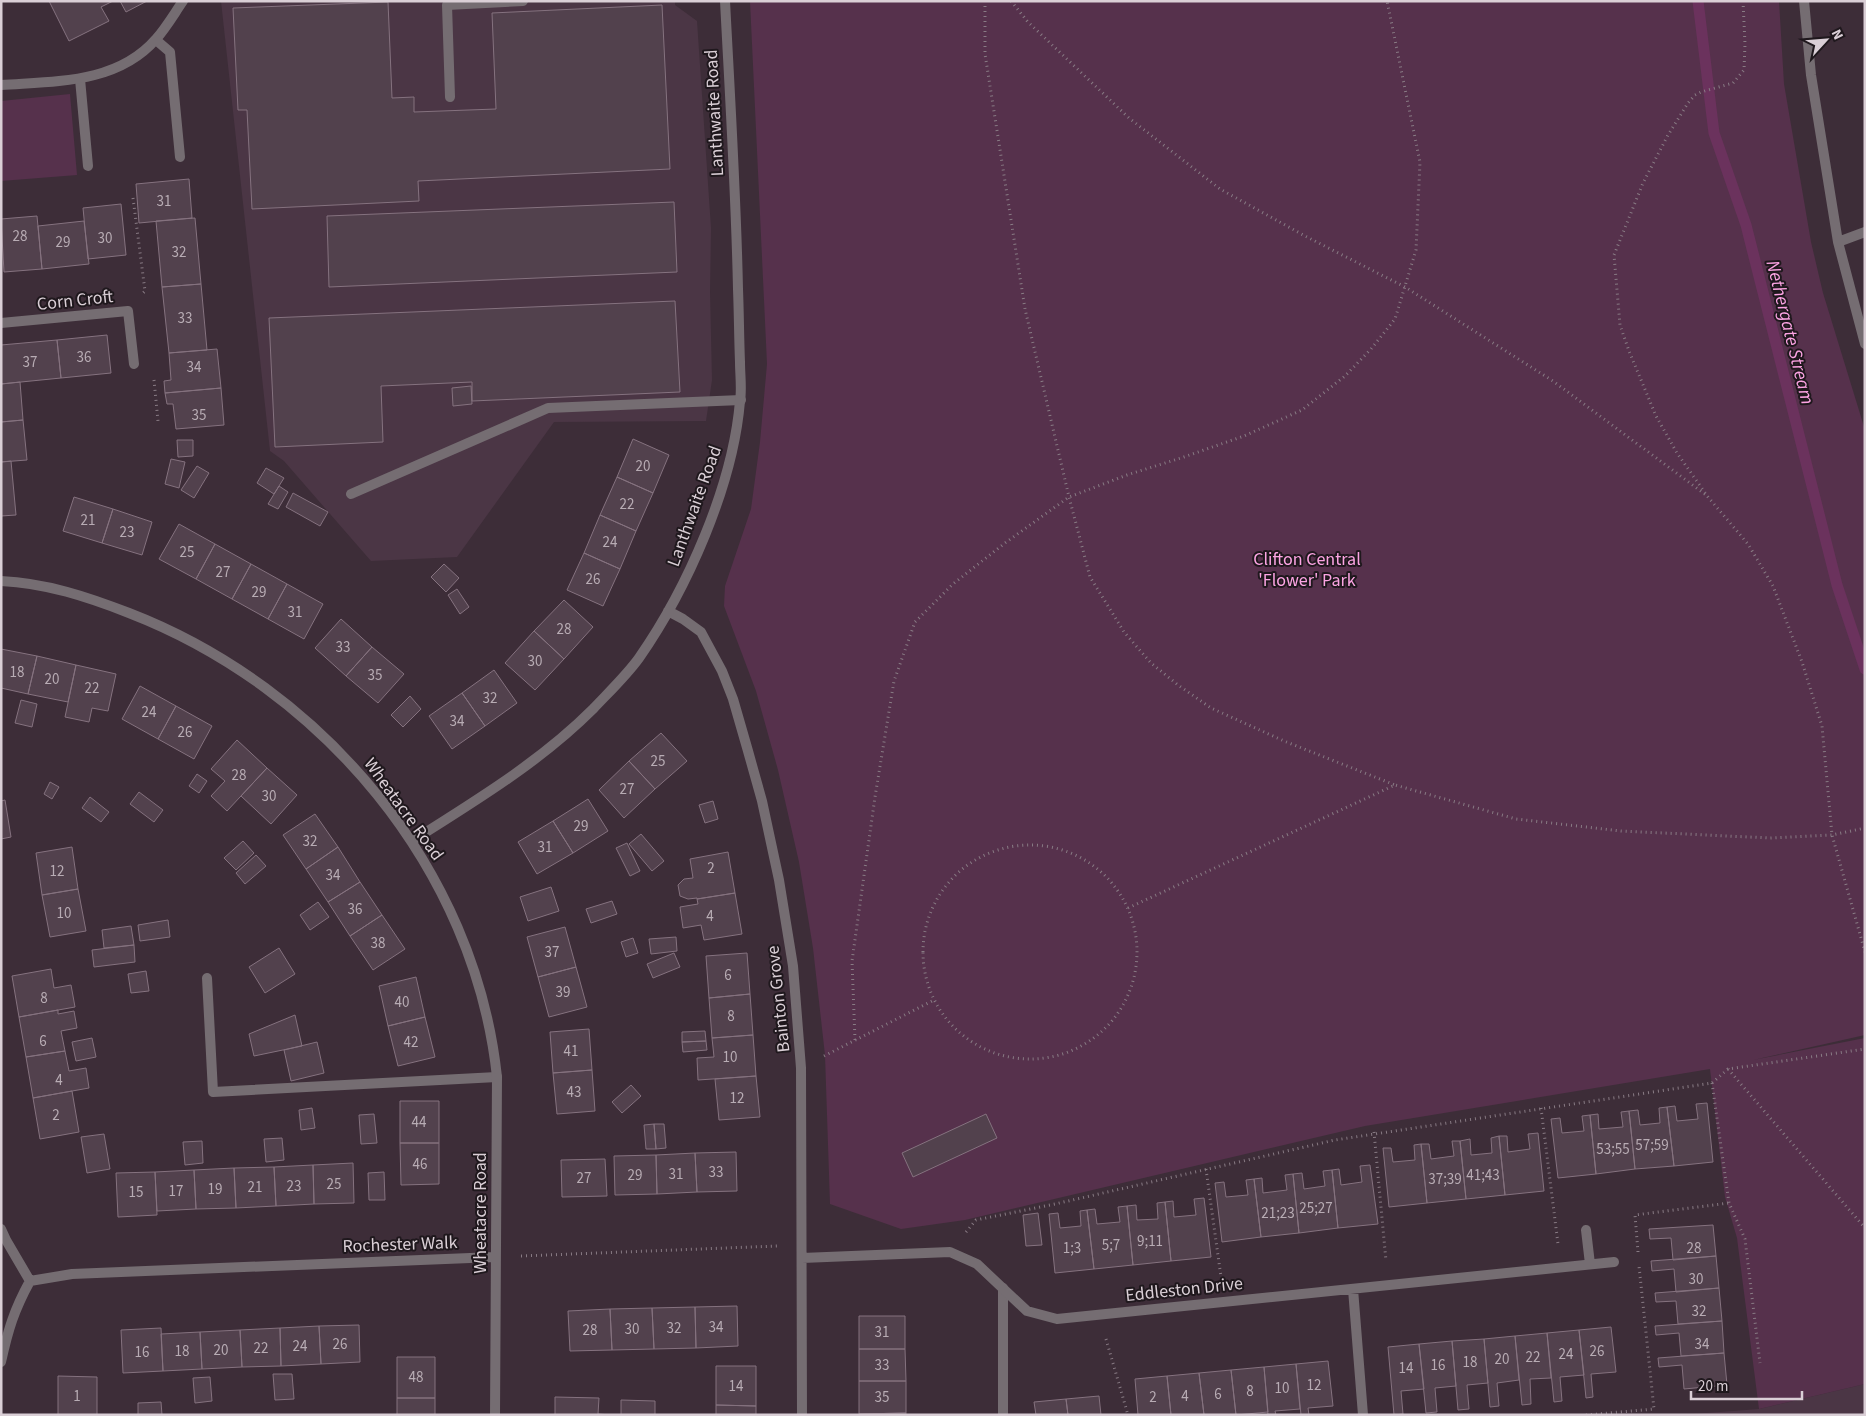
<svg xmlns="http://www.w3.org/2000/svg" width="1866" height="1416" font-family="'Source Sans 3',sans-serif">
  <rect width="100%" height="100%" fill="#3d2d38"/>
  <path fill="#4b3645" d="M221,1h454v4l22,16 14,207 -1,64 2,88 -6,41 -152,1 -97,135 -86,4 -87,-100 -14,-10z
    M1865,1384v31h-185l79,-6z"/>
  <path fill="#56314c" d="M750,1h1029l5,83 27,158 12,51 42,137v605l-112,25 112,-22v346l-106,25 -22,-171 -12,-41 -15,-128 -345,57 -400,94 -64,9 -71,-25 -5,-149 -12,-107 -14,-86 -21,-92 -22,-79 -32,-85 1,-20 26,-77 9,-67 7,-78z
    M70,94l7,81 -76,6v-80z"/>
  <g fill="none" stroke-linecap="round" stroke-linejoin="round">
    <path stroke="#6b325d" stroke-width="11" d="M1698,1l16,132 32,92 91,360 28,84"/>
  </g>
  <path fill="#52414d" stroke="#85727f" d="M49,1h64l-12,6 8,14 -40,20z
    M120,1h27l-21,11z
    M388,2l4,96 22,-1v15l82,-3 -4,-96 170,-8 8,164 -252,12 1,20 -167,8 -5,-99h-9l-5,-102z
    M189,179l3,39 -53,5 -3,-39z
    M674,202l3,70 -348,15 -2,-71z
    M121,204l5,51 -38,4 -5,-51z
    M37,216l5,53 -38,3 -3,-53z
    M195,218l6,66 -39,3 -6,-66z
    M84,221l5,43 -47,5 -4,-43z
    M201,284l6,66 -38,3 -7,-66z
    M675,301l5,91 -208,9v-19l-91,4 2,56 -108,5 -6,-129z
    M107,335l4,38 -50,5 -4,-38z
    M57,340l4,38 -60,6v-39z
    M217,349l4,39 -56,5 -1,-12 7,-1 -2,-27z
    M20,382l3,38 -22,2v-38z
    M471,386l1,18 -19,2 -1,-18z
    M221,388l3,37 -48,4 -3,-25h-6l-2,-11z
    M23,420l4,40 -26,2v-40z
    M633,439l36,16 -16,38 -36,-16z
    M177,440h16v16l-15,1z
    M171,459l14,3 -6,26 -14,-4z
    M11,461l5,54 -15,1v-54z
    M197,466l12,7 -15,25 -13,-8z
    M266,468l18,10 -10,16 -17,-11z
    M617,477l36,16 -17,38 -36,-16z
    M279,486l9,6 -10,17 -10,-5z
    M293,493l35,19 -8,14 -34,-19z
    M74,497l39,12 -11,34 -39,-12z
    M113,509l39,13 -10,33 -40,-12z
    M600,515l36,16 -16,38 -36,-16z
    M179,524l36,20 -19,35 -37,-20z
    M215,544l36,20 -19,35 -36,-20z
    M584,553l36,16 -17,37 -36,-16z
    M251,564l36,20 -19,35 -36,-20z
    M444,564l15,14 -13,14 -15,-15z
    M287,584l36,20 -19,35 -36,-20z
    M457,589l12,18 -9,7 -12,-19z
    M564,600l29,27 -29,32 -30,-28z
    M341,619l31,28 -26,29 -31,-28z
    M534,631l30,28 -29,31 -30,-27z
    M372,647l32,27 -26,29 -32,-27z
    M1,649l36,7 -9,38 -27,-6z
    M37,656l39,9 -8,37 -40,-8z
    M76,665l40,9 -8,37 -16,-3 -3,14 -24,-5z
    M494,670l23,33 -32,23 -23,-33z
    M140,686l36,20 -18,33 -36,-20z
    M462,693l23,33 -33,23 -23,-33z
    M410,696l11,13 -18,18 -12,-12z
    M21,700l16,4 -5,23 -17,-4z
    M176,706l36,20 -18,33 -36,-20z
    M661,733l26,28 -32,28 -26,-28z
    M237,740l30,28 -40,43 -16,-15 14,-15 -14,-12z
    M629,761l26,28 -31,29 -25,-28z
    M267,768l30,27 -26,29 -30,-28z
    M197,774l10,7 -8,12 -10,-7z
    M50,782l9,5 -7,12 -8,-5z
    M139,792l24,18 -9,12 -24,-18z
    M90,797l19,15 -8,10 -19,-14z
    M588,799l20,32 -35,22 -20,-32z
    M5,800l6,37 -10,2v-38z
    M713,801l5,18 -13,4 -6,-18z
    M315,814l23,33 -32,22 -23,-34z
    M553,821l20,32 -36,21 -19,-32z
    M641,834l23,27 -12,10 -23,-27z
    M243,841l11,12 -18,17 -12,-12z
    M627,843l13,28 -10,5 -14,-28z
    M72,847l6,42 -36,6 -6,-42z
    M338,847l22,35 -32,20 -22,-33z
    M728,852l7,41 -38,6v-1l-9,1 -8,-3 -2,-11 6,-6 9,-1 -3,-19z
    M256,855l10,11 -21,18 -9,-11z
    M360,882l22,33 -32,21 -22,-34z
    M551,887l8,24 -31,10 -8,-24z
    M78,889l8,42 -36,6 -8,-42z
    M735,893l7,41 -38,6 -3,-15 -18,3 -3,-21 18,-3 -1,-5z
    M612,901l5,13 -26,9 -5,-14z
    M318,902l11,15 -19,13 -10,-15z
    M382,915l23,34 -32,21 -23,-34z
    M168,920l2,17 -30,4 -2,-16z
    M131,926l3,19 -30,3 -2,-18z
    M565,927l11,40 -38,10 -11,-40z
    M676,937l1,14 -26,3 -2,-15z
    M633,938l5,15 -12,4 -5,-15z
    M134,945l1,17 -41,5 -2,-17z
    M279,948l16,26 -30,19 -16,-26z
    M674,953l6,14 -27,11 -6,-14z
    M747,953l3,41 -41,4 -3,-42z
    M576,967l11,40 -38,10 -11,-40z
    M51,969l3,19 17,-3 4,22 -56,10 -7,-41z
    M146,971l3,20 -18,2 -3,-19z
    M416,977l9,40 -37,9 -9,-40z
    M750,994l3,41 -41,3 -3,-40z
    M58,1010v4l16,-3 3,17 -16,3 4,20 -39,6 -7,-40z
    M295,1015l7,31 -48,10 -5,-22z
    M425,1017l10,40 -37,9 -10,-40z
    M589,1029l3,41 -39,3 -3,-41z
    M705,1031l1,10 -24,1v-10z
    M753,1035l3,41 -58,4 -1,-22 17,-1 -2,-19z
    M92,1038l4,19 -20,4 -4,-19z
    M706,1041l1,9 -24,2 -1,-10z
    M317,1042l7,31 -33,8 -7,-31z
    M65,1051l4,20 17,-3 3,20 -56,10 -7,-41z
    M592,1070l3,41 -38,3 -4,-41z
    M756,1076l4,41 -41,3 -4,-41z
    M631,1085l10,11 -19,17 -10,-11z
    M72,1091l7,41 -39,7 -7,-41z
    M400,1101h39v42h-39z
    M1707,1103l6,59 -39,4 -7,-59 8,-1 2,15 21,-2 -2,-15z
    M1667,1107l7,59 -39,3 -6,-58 9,-1 2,15 20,-2 -1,-15z
    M312,1108l3,20 -14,2 -2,-20z
    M1629,1111l6,58 -39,5 -6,-59 8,-1 1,15 24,-2 -2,-15z
    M374,1114l3,29 -16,1 -2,-29z
    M986,1114l11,24 -84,39 -11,-24z
    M1590,1115l6,59 -38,4 -7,-59 9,-1 2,15 22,-2 -2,-15z
    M654,1124h10l2,24 -10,1z
    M654,1124l2,25h-10l-2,-24z
    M1538,1133l6,58 -39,4 -6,-59h8l1,16 22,-3 -2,-15z
    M104,1134l6,35 -23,4 -6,-36z
    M1499,1136l6,59 -39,4 -6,-58 10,-2 1,16 21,-2 -1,-15z
    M282,1138l2,22 -18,2 -2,-23z
    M202,1141l1,22 -18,2 -2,-23z
    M1452,1141h8l6,58 -39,4 -6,-59h8l2,15 23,-3z
    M400,1143h39v41l-38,1z
    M1421,1144l6,59 -38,4 -6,-59h8l2,14 22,-2 -1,-15z
    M736,1152l1,39 -40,1 -2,-39z
    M695,1153l2,39 -40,2 -1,-39z
    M656,1155l1,39 -42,1 -1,-39z
    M605,1159l2,37 -45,1 -1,-37z
    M353,1163l1,40 -40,1 -1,-39z
    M313,1165l1,39 -38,2 -2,-39z
    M1370,1165l8,59 -40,4 -6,-58 7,-1 2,16 21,-3 -2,-16z
    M274,1167l2,39 -40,2 -2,-40z
    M234,1168l2,40 -40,1 -2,-39z
    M194,1170l2,39 -39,2 -2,-39z
    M1332,1170l6,58 -39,5 -6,-59 9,-1 2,16 21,-3 -2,-15z
    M155,1172l2,43 -39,2 -2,-44z
    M384,1172l1,28h-16l-1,-27z
    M1293,1174l6,59 -38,4 -7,-58 8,-1 1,15 24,-3 -2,-15z
    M1254,1179l7,58 -39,5 -7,-59 9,-1 2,15 22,-2 -2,-15z
    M1204,1198l7,59 -40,4 -6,-59 8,-1 1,16 22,-2 -2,-16z
    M1165,1202l6,59 -38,4 -6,-59 9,-1 1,15 21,-1 -1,-16z
    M1127,1206l6,59 -39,4 -7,-59 8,-1 2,15 23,-2 -2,-15z
    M1087,1210l7,59 -39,4 -6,-59 9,-1 2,15 21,-2 -1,-15z
    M1038,1213l4,32 -16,1 -3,-31z
    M1713,1225l3,31 -43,4 -2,-22 -21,1 -1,-10z
    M1716,1256l3,32 -43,4 -2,-23 -22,2 -1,-10z
    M1719,1288l3,33 -44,3 -2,-23 -20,1 -1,-9z
    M737,1306l1,40 -42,2 -1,-41z
    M695,1307l1,41 -42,1 -2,-41z
    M652,1308l2,41 -42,1 -2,-41z
    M610,1309l2,41 -42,1 -2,-40z
    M859,1316h46v33h-46z
    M1722,1321l2,32 -43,3 -2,-23 -23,2 -1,-9z
    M359,1325l1,37 -39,2 -2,-38z
    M319,1326l2,38 -40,2 -1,-38z
    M1611,1327l5,45 -25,2 2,23 -7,1 -7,-68z
    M161,1328l2,43 -40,2 -2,-43z
    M280,1328l1,38 -39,1 -2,-37z
    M240,1330l2,37 -40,2 -2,-37z
    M1579,1330l5,45 -24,2 2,24 -8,1 -7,-69z
    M200,1332l2,37 -39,2 -2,-37z
    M1547,1333l4,45 -21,1 1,25 -9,1 -7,-69z
    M1515,1336l4,44 -22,3 2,23 -9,1 -6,-68z
    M1484,1339l4,44 -21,2 2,24 -11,1 -6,-69z
    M1452,1341l4,45 -21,2 2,24 -11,1 -7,-69z
    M1419,1344l5,45 -23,2 2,23 -9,1 -6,-68z
    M859,1349h46l1,32h-47z
    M1724,1353l3,32 -43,4 -2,-24 -23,2 -1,-9z
    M397,1357h38v41h-38z
    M1328,1361l5,45 -25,2 1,7h-8l-5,-51z
    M1296,1364l4,45 -25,2 1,4h-8l-4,-48z
    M716,1366h40v40l-40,-1z
    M1264,1367l4,45 -32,3 -5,-45z
    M1231,1370l5,45h-32l-5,-42z
    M1199,1373l5,42h-33l-4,-39z
    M273,1374h19l2,25 -19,1z
    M58,1376l39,1v38h-39z
    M1167,1376l4,39h-33l-3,-36z
    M210,1377l2,24 -17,2 -2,-25z
    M859,1381h47v32l-47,1z
    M1099,1396l2,19h-33l-2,-16z
    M555,1397l44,1 -1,16 13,1h-56z
    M397,1398h38v17h-38z
    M1066,1399l2,16h-32l-2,-13z
    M621,1400l34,1v14h-34z
    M161,1402l1,13h-24v-12z
    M716,1405l40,1v9h-40z
    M906,1413v2h-47v-1z"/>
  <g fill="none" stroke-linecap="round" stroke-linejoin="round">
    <path stroke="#887b84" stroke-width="3" stroke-dasharray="1 4" stroke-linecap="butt" d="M985,1v53l40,255 44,188 21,80 34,55 27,31 27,22 33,23 73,33 111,44
      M1011,1l17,21 101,96 91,71 85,47 100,51 148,94 153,114
      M1743,1l2,43 -1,26 -11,13 -32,9 -6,3 -7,8 -20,32 -25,48 -29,72 6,70 9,26 27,65 21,37 31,44 40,47 25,42 29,76 20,64 10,109 33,117
      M133,198l12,93 -2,2
      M154,380l4,41
      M923 952a107 107 0 1 1 214 0a107 107 0 1 1-214 0Z
      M1128,908l267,-123 121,34 105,12 149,7 62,-3 33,-7
      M855,1040l-3,-79 23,-164 19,-116 21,-59 38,-38 52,-41 64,-46 58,-22 54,-17 63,-22 58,-26 43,-34 26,-27 24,-30 21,-69 4,-88 -33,-161
      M824,1056l110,-56
      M1728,1069l137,159
      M1712,1083l17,120 16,36 15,124
      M1541,1108l17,136
      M1374,1132l12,129
      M1206,1169l15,108
      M966,1232l10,-12 79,-16 280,-64 377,-57 16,-14 137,-20
      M1638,1252l-3,-37 94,-12
      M521,1256l256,-10
      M1106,1339l22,76
      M1586,1415l68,-6 -15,-143"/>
    <path stroke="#756d72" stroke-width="10" d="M156,40l14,12 10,105
      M80,79l8,87
      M450,97l-3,-92 76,-4
      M351,494l197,-86 193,-8
      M207,978l6,114 284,-15
      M1003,1288v127"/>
    <path stroke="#756d72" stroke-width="10" d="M1804,1l7,74 27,167 27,102
      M1,85c54,-4 116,-1 155,-46 10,-11 18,-25 27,-38
      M1838,242l27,-10
      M1,323l127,-12 6,53
      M1,581c45,2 87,16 128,32 194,75 346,256 368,464l-2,338
      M668,611l15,8 18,13 21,39 11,28 15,52 14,50 17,79 14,86 8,102 1,347
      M412,841c63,-40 128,-79 181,-132 15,-16 33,-33 46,-51 48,-69 94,-172 101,-257 2,-12 0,-26 0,-39 -1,-24 -1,-48 -2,-73 -2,-96 -8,-192 -13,-288
      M1,1229l5,11 24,41
      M1586,1230l4,34
      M802,1258l148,-6 27,12 50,47 30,8 557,-57
      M30,1281l42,-7 423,-17
      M1353,1289l10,126
      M1,1362c7,-32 13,-52 29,-81"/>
  </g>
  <g text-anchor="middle" stroke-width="4" stroke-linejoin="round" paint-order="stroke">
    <g font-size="15" fill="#b8acb4">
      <text x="164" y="206">31</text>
      <text x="20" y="241">28</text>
      <text x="105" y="243">30</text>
      <text x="63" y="247">29</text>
      <text x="179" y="257">32</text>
      <text x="185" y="323">33</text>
      <text x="84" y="362">36</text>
      <text x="30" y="367">37</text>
      <text x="194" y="372">34</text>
      <text x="199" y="420">35</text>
      <text x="643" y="471">20</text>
      <text x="627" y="509">22</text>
      <text x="88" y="525">21</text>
      <text x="127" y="537">23</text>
      <text x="610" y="547">24</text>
      <text x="187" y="557">25</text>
      <text x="223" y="577">27</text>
      <text x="593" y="584">26</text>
      <text x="259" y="597">29</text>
      <text x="295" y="617">31</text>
      <text x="564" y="634">28</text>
      <text x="343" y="652">33</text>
      <text x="535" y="666">30</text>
      <text x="17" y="677">18</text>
      <text x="375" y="680">35</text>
      <text x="52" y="684">20</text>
      <text x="92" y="693">22</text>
      <text x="490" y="703">32</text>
      <text x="149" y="717">24</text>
      <text x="457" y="726">34</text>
      <text x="185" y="737">26</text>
      <text x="658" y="766">25</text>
      <text x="239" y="780">28</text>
      <text x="627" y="794">27</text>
      <text x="269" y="801">30</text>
      <text x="581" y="831">29</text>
      <text x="310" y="846">32</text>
      <text x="545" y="852">31</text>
      <text x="711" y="873">2</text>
      <text x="57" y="876">12</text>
      <text x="333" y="880">34</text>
      <text x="355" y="914">36</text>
      <text x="64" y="918">10</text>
      <text x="710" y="921">4</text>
      <text x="378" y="948">38</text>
      <text x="552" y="957">37</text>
      <text x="728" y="980">6</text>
      <text x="563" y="997">39</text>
      <text x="44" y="1003">8</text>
      <text x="402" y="1007">40</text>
      <text x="731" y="1021">8</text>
      <text x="43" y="1046">6</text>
      <text x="411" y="1047">42</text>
      <text x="571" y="1056">41</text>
      <text x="730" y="1062">10</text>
      <text x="59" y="1085">4</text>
      <text x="574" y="1097">43</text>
      <text x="737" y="1103">12</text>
      <text x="56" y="1120">2</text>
      <text x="419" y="1127">44</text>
      <text x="1652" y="1150">57;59</text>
      <text x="1613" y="1154">53;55</text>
      <text x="420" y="1169">46</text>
      <text x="716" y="1177">33</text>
      <text x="676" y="1179">31</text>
      <text x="635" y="1180">29</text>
      <text x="1483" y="1180">41;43</text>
      <text x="584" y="1183">27</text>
      <text x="1445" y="1184">37;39</text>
      <text x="334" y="1189">25</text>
      <text x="294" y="1191">23</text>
      <text x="255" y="1192">21</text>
      <text x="215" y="1194">19</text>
      <text x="176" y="1196">17</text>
      <text x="136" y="1197">15</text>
      <text x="1316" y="1213">25;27</text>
      <text x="1278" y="1218">21;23</text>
      <text x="1150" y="1246">9;11</text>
      <text x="1111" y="1250">5;7</text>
      <text x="1072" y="1253">1;3</text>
      <text x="1694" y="1253">28</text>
      <text x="1696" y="1284">30</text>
      <text x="1699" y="1316">32</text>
      <text x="716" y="1332">34</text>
      <text x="674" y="1333">32</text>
      <text x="632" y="1334">30</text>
      <text x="590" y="1335">28</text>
      <text x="882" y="1337">31</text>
      <text x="340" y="1349">26</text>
      <text x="1702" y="1349">34</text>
      <text x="300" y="1351">24</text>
      <text x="261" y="1353">22</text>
      <text x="221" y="1355">20</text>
      <text x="182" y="1356">18</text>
      <text x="1597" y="1356">26</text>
      <text x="142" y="1357">16</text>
      <text x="1566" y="1359">24</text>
      <text x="1533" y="1362">22</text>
      <text x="1502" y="1364">20</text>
      <text x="1470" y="1367">18</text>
      <text x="882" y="1370">33</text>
      <text x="1438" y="1370">16</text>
      <text x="1406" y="1373">14</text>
      <text x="416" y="1382">48</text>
      <text x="1314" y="1390">12</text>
      <text x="736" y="1391">14</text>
      <text x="1282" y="1393">10</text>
      <text x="1250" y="1396">8</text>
      <text x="1218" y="1399">6</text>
      <text x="77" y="1401">1</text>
      <text x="1185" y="1401">4</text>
      <text x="882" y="1402">35</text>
      <text x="1153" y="1402">2</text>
    </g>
    <g font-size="18" fill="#dacfd6" stroke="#1f181d">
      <text transform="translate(714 113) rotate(-93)" y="6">Lanthwaite Road</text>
      <text transform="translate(75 300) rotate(-6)" y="6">Corn Croft</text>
      <text transform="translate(694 506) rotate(-70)" y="6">Lanthwaite Road</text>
      <text transform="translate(404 809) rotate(54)" y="6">Wheatacre Road</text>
      <text transform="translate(778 999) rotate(-96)" y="6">Bainton Grove</text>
      <text transform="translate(480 1213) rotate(-90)" y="6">Wheatacre Road</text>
      <text transform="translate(400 1244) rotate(-2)" y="6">Rochester Walk</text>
      <text transform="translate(1184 1289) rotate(-6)" y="6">Eddleston Drive</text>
    </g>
    <g font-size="18" fill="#fca4e3" stroke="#1f181d">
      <text x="1307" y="565">Clifton Central<tspan x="1307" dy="21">'Flower' Park</tspan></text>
    </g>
    <g font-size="19" font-style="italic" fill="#fca3e3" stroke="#1f181d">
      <text transform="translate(1791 332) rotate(76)" y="7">Nethergate Stream</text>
    </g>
  </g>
  <rect width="1866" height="1416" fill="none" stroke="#dacfd6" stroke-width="5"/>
  <g transform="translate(1826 40) rotate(64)" stroke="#1f181d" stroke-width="4" paint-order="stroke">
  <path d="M0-4L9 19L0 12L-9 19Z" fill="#dacfd6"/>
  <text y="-8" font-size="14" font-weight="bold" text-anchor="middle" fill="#dacfd6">N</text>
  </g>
  <path d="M1691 1391v8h111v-8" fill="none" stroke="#dacfd6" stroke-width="2.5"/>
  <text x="1698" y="1391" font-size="15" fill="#dacfd6" stroke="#1f181d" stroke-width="4" paint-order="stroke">20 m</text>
</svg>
